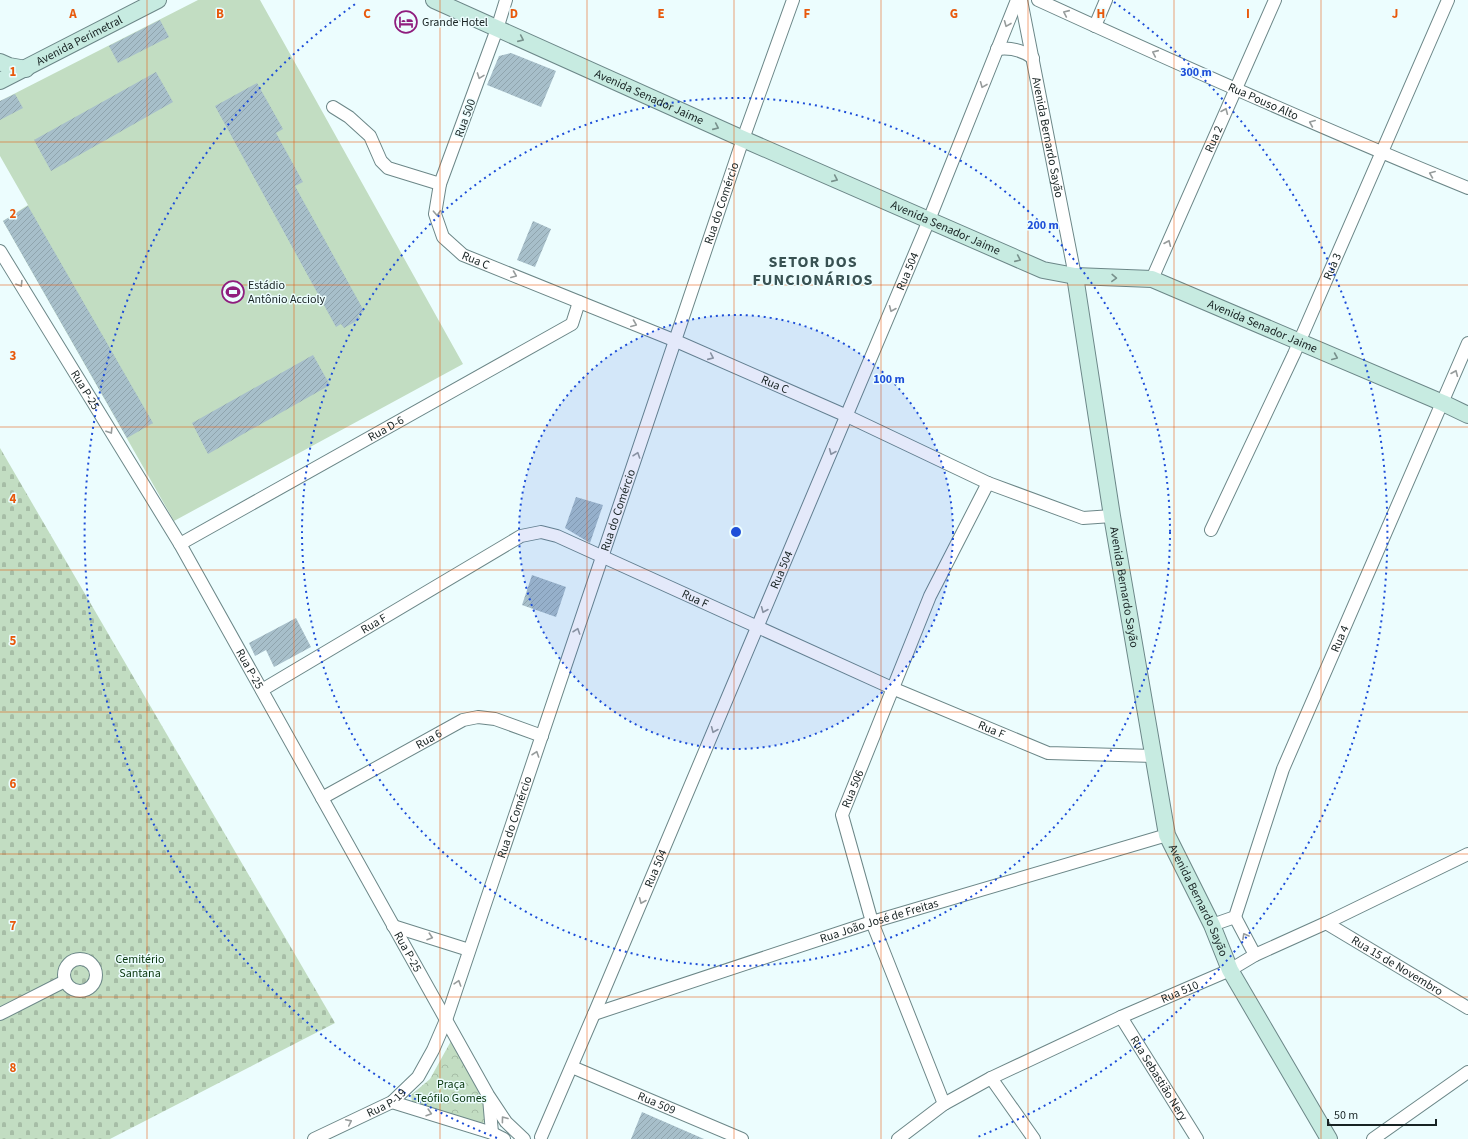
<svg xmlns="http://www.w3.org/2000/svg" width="1468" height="1139" font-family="'Source Sans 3',sans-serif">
  <defs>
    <pattern id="cemetery-stones" width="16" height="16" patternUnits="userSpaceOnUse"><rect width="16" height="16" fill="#c2ddc2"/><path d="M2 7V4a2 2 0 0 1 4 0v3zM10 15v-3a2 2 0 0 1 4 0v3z" fill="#a6bda6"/></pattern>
    <pattern id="park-crowns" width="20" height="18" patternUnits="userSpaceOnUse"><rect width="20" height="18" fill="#c2ddc2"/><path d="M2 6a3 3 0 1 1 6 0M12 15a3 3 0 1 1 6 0" fill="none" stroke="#a6bda6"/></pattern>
    <pattern id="building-hatch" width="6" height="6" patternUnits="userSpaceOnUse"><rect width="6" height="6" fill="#a7bfca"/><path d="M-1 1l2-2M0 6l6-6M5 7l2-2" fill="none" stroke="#8fa4ad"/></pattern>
  </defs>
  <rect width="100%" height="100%" fill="#ecfdfe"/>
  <path fill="url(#cemetery-stones)" d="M0,448l335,575 -225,116h-110z"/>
  <path fill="url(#park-crowns)" d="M451,1041l36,66 -1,12 -4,6 -70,-23 -1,-7 19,-16z"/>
  <path fill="#c2ddc2" d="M198,0h62l203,364 -289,157 -171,-300 25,-16 -28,-49v-55z"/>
  <path fill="url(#building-hatch)" d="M160,20l9,17 -51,26 -9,-17z
    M511,53l45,18 -15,36 -54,-22 12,-29z
    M156,72l17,30 -122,69 -17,-31z
    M257,83l26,46 -7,4 27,49 -8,4 69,125 -6,4 2,4 -16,9 -3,-4 -5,3 -121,-221z
    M15,94l8,14 -23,12v-19z
    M28,206l125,217 -26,15 -124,-217z
    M533,221l18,8 -16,38 -18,-7z
    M313,355l17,30 -122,69 -16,-31z
    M576,497l27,8 -13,38 -25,-15z
    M532,575l34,12 -10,30 -34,-12z
    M296,618l15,29 -37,20 -8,-17 -11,6 -6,-13z
    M642,1112l62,27h-73z"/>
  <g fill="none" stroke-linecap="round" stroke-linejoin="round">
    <g stroke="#6c8788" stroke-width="14">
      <g id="street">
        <path id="s1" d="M506,0l-9,29 -57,155 -5,30 8,23 20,18 213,86 171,75 141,67 95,35 29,-2"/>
        <path id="s2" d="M1021,0l54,276"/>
        <path id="s3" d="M1038,0c142,65 285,129 430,188"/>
        <path d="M1095,26l11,-26"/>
        <path d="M997,49c14,-2 25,1 36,9"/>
        <path d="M333,107l16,10 21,19 11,25 7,7 52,16"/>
        <path id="s4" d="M0,251l180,293 308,551 18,27 18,17"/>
        <path id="s5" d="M1152,279l123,-279"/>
        <path id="s6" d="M1211,530l83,-176 154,-354"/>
        <path id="s7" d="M180,544l392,-220 7,-22"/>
        <path id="s8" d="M262,690l259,-154 20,-4 16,4 335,152 156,65 106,3"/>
        <path id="s9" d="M322,798l141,-78 15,-3 17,2 47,17"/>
        <path d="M1235,917l20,38"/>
        <path id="s10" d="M1326,923l142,85"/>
        <path id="s11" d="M1212,925l23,-8 48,-148 185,-426"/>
        <path d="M393,926l76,24"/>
        <circle cx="80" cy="975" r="16"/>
        <path d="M0,1014l65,-33"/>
        <path id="s12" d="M594,1014l278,-92 295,-87"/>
        <path id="s13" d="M1121,1017l76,122"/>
        <path id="s14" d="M572,1067l170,72"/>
        <path d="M991,1078l43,61"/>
        <path d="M489,1098l3,35"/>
        <path d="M392,1102l100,31 12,6"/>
        <path id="s15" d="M944,1104l-72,-182 -30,-107 88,-219 58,-113"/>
        <path id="s16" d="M541,1137l53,-123 335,-794 88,-220"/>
        <path id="s17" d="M314,1139l78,-37 26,-25 15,-27 13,-30 297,-881 50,-139"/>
        <path id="s18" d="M898,1139l46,-35 47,-26 130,-61 109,-47 25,-15 71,-32 142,-69"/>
        <path d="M1373,1139l95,-67"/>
      </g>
    </g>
    <g stroke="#6c8788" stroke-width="18">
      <g id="secondary">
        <path id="s19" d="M434,0l309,139 300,131 32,6 77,3 291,124 25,12"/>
        <path d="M0,62l9,4 17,3"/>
        <path id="s20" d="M0,81l158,-81"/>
        <path id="s21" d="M1075,276l37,240 55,319 45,90 18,45 99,169"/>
      </g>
    </g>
    <use href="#street" stroke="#fff" stroke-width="12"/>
    <use href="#secondary" stroke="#c7ebe1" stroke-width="16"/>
  </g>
  <defs><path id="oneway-chevron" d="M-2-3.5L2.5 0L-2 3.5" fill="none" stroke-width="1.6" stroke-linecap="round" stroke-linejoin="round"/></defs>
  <g stroke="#979c9c">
    <use href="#oneway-chevron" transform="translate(1066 13) rotate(-156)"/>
    <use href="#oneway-chevron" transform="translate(1007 24) rotate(112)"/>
    <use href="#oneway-chevron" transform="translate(1155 53) rotate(-156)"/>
    <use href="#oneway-chevron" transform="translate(480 76) rotate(110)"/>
    <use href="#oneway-chevron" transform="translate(983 85) rotate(112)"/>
    <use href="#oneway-chevron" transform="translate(1225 111) rotate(-67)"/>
    <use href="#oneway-chevron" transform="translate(1312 123) rotate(-157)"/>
    <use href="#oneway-chevron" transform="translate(1432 174) rotate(-158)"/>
    <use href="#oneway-chevron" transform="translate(437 213) rotate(87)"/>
    <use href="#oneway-chevron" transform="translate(1168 243) rotate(-67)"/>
    <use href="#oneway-chevron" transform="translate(514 275) rotate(22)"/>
    <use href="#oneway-chevron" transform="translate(20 284) rotate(58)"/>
    <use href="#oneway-chevron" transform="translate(892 309) rotate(113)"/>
    <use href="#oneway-chevron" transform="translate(634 324) rotate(22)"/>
    <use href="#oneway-chevron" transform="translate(711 357) rotate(24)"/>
    <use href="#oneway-chevron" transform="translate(1455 373) rotate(-67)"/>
    <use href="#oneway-chevron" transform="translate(110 431) rotate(58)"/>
    <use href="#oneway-chevron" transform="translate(832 452) rotate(113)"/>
    <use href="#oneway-chevron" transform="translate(637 455) rotate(-71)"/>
    <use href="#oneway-chevron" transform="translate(764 610) rotate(113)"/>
    <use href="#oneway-chevron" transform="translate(577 631) rotate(-71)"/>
    <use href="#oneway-chevron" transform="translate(714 730) rotate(113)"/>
    <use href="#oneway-chevron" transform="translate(536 754) rotate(-71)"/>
    <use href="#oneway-chevron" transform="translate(642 901) rotate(113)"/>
    <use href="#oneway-chevron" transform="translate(1245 936) rotate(-119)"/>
    <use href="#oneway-chevron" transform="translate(430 937) rotate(18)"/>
    <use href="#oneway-chevron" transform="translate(458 983) rotate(-72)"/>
    <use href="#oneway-chevron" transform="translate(429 1113) rotate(17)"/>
    <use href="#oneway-chevron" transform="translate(504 1119) rotate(-127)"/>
    <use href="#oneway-chevron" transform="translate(349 1122) rotate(-26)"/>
  </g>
  <g stroke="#78918c">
    <use href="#oneway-chevron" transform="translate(521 39) rotate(24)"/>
    <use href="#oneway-chevron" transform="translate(716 127) rotate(24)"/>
    <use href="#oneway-chevron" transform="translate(835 179) rotate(24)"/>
    <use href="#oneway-chevron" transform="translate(1018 259) rotate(24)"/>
    <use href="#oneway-chevron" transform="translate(1114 278) rotate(2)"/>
    <use href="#oneway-chevron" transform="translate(1335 357) rotate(23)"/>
  </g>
  <path fill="none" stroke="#e8590c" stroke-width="1" stroke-opacity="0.55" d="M147,0v1139M294,0v1139M440,0v1139M587,0v1139M734,0v1139M881,0v1139M1028,0v1139M1174,0v1139M1321,0v1139M0,142h1468M0,285h1468M0,427h1468M0,570h1468M0,712h1468M0,854h1468M0,997h1468"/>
  <circle cx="736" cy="532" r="217" fill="#1d4ed8" fill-opacity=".12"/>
  <g fill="none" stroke="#1d4ed8" stroke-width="2" stroke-dasharray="2 4">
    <circle cx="736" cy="532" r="217"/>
    <circle cx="736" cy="532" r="434"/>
    <path d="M497 1138A651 651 0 0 1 358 2M1114 2A651 651 0 0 1 975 1138"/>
  </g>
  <defs>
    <g id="hotel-ring" transform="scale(1.15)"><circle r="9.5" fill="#ecfdfe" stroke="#8f1d7e" stroke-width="1.5"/><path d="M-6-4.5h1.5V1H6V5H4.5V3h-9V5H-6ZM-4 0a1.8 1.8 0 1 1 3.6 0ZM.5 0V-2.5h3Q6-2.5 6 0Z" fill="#8f1d7e"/></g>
    <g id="stadium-ring" transform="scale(1.15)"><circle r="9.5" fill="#ecfdfe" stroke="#8f1d7e" stroke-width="1.5"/><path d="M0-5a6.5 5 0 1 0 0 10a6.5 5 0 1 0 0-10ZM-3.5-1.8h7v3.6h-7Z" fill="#8f1d7e"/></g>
  </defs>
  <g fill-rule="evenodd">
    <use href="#hotel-ring" x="406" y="22"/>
    <use href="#stadium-ring" x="233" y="292"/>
  </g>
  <g text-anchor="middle" stroke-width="3" stroke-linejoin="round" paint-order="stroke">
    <g font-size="12" fill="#182323" stroke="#ecfdfe" text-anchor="start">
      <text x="422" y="26">Grande Hotel</text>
      <text x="248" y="289">Estádio<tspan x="248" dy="14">Antônio Accioly</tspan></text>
    </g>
    <g font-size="12" fill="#182323" stroke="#ecfdfe">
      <text dy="4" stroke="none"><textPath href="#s20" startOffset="89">Avenida Perimetral</textPath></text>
      <text dy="4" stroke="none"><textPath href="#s19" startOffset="236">Avenida Senador Jaime</textPath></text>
      <text dy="4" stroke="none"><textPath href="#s3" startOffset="247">Rua Pouso Alto</textPath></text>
      <text transform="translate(465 118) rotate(-70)" y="4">Rua 500</text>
      <text dy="4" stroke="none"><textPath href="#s2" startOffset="140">Avenida Bernardo Sayão</textPath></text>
      <text dy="4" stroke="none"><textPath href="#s5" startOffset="153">Rua 2</textPath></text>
      <text dy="4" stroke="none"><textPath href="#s17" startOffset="1048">Rua do Comércio</textPath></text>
      <text dy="4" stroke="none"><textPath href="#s19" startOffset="560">Avenida Senador Jaime</textPath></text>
      <text dy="4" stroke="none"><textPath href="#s1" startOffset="291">Rua C</textPath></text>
      <text dy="4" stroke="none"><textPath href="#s6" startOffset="290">Rua 3</textPath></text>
      <text dy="4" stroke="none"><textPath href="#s16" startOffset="940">Rua 504</textPath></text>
      <text dy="4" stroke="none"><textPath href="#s19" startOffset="896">Avenida Senador Jaime</textPath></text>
      <text dy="4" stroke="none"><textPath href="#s1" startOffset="615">Rua C</textPath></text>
      <text dy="4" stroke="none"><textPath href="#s4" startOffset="163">Rua P-25</textPath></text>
      <text dy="4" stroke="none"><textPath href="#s7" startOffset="236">Rua D-6</textPath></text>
      <text dy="4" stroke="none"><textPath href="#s17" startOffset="724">Rua do Comércio</textPath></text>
      <text dy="4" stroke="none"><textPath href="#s16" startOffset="616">Rua 504</textPath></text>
      <text dy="4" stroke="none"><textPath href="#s21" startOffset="315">Avenida Bernardo Sayão</textPath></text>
      <text dy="4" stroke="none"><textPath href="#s8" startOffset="490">Rua F</textPath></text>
      <text dy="4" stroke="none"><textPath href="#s8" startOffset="130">Rua F</textPath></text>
      <text dy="4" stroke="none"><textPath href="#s11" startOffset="322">Rua 4</textPath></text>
      <text dy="4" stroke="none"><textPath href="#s4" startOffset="487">Rua P-25</textPath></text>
      <text dy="4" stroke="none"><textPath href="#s8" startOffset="814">Rua F</textPath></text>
      <text dy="4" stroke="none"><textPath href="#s9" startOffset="122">Rua 6</textPath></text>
      <text dy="4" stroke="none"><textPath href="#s15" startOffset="335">Rua 506</textPath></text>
      <text dy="4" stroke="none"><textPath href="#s17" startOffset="400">Rua do Comércio</textPath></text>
      <text dy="4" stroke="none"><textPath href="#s16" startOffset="292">Rua 504</textPath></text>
      <text dy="4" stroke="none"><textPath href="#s21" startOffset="639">Avenida Bernardo Sayão</textPath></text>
      <text dy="4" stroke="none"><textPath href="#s12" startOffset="300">Rua João José de Freitas</textPath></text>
      <text dy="4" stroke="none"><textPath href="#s4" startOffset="811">Rua P-25</textPath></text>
      <text dy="4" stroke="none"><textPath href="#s10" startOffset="83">Rua 15 de Novembro</textPath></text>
      <text dy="4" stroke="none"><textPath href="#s18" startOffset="319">Rua 510</textPath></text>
      <text dy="4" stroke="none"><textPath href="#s13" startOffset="72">Rua Sebastião Nery</textPath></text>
      <text dy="4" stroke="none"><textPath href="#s17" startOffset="81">Rua P-19</textPath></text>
      <text dy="4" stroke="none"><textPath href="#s14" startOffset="92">Rua 509</textPath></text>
    </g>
    <g font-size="12" fill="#08360d" stroke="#ecfdfe">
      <text x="140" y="963">Cemitério<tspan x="140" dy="14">Santana</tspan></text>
      <text x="451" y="1088">Praça<tspan x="451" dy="14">Teófilo Gomes</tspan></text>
    </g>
    <g font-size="16" font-weight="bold" letter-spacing="1" fill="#385152" stroke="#ecfdfe">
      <text x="813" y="267">SETOR DOS<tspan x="813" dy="18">FUNCIONÁRIOS</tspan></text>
    </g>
  </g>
  <g font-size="13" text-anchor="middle" font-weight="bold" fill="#e8590c" stroke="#ecfdfe" stroke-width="3" stroke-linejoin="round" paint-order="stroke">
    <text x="73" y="18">A</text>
    <text x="220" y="18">B</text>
    <text x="367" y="18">C</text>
    <text x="514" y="18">D</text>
    <text x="661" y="18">E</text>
    <text x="807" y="18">F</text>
    <text x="954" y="18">G</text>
    <text x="1101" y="18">H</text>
    <text x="1248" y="18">I</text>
    <text x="1395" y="18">J</text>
    <text x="13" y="76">1</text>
    <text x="13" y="218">2</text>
    <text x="13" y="360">3</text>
    <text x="13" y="503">4</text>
    <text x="13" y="645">5</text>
    <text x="13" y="788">6</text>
    <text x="13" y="930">7</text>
    <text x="13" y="1072">8</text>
  </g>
  <circle cx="736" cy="532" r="6" fill="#1d4ed8" stroke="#ecfdfe" stroke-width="2"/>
  <g font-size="12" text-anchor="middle" font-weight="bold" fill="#1d4ed8" stroke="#ecfdfe" stroke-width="3" stroke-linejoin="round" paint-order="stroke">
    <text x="1196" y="76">300 m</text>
    <text x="1043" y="229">200 m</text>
    <text x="889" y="383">100 m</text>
  </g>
  <path d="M1328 1119v6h108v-6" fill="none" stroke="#182323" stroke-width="2"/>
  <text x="1334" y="1119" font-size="12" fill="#182323" stroke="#ecfdfe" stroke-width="3" paint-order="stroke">50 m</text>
</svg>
